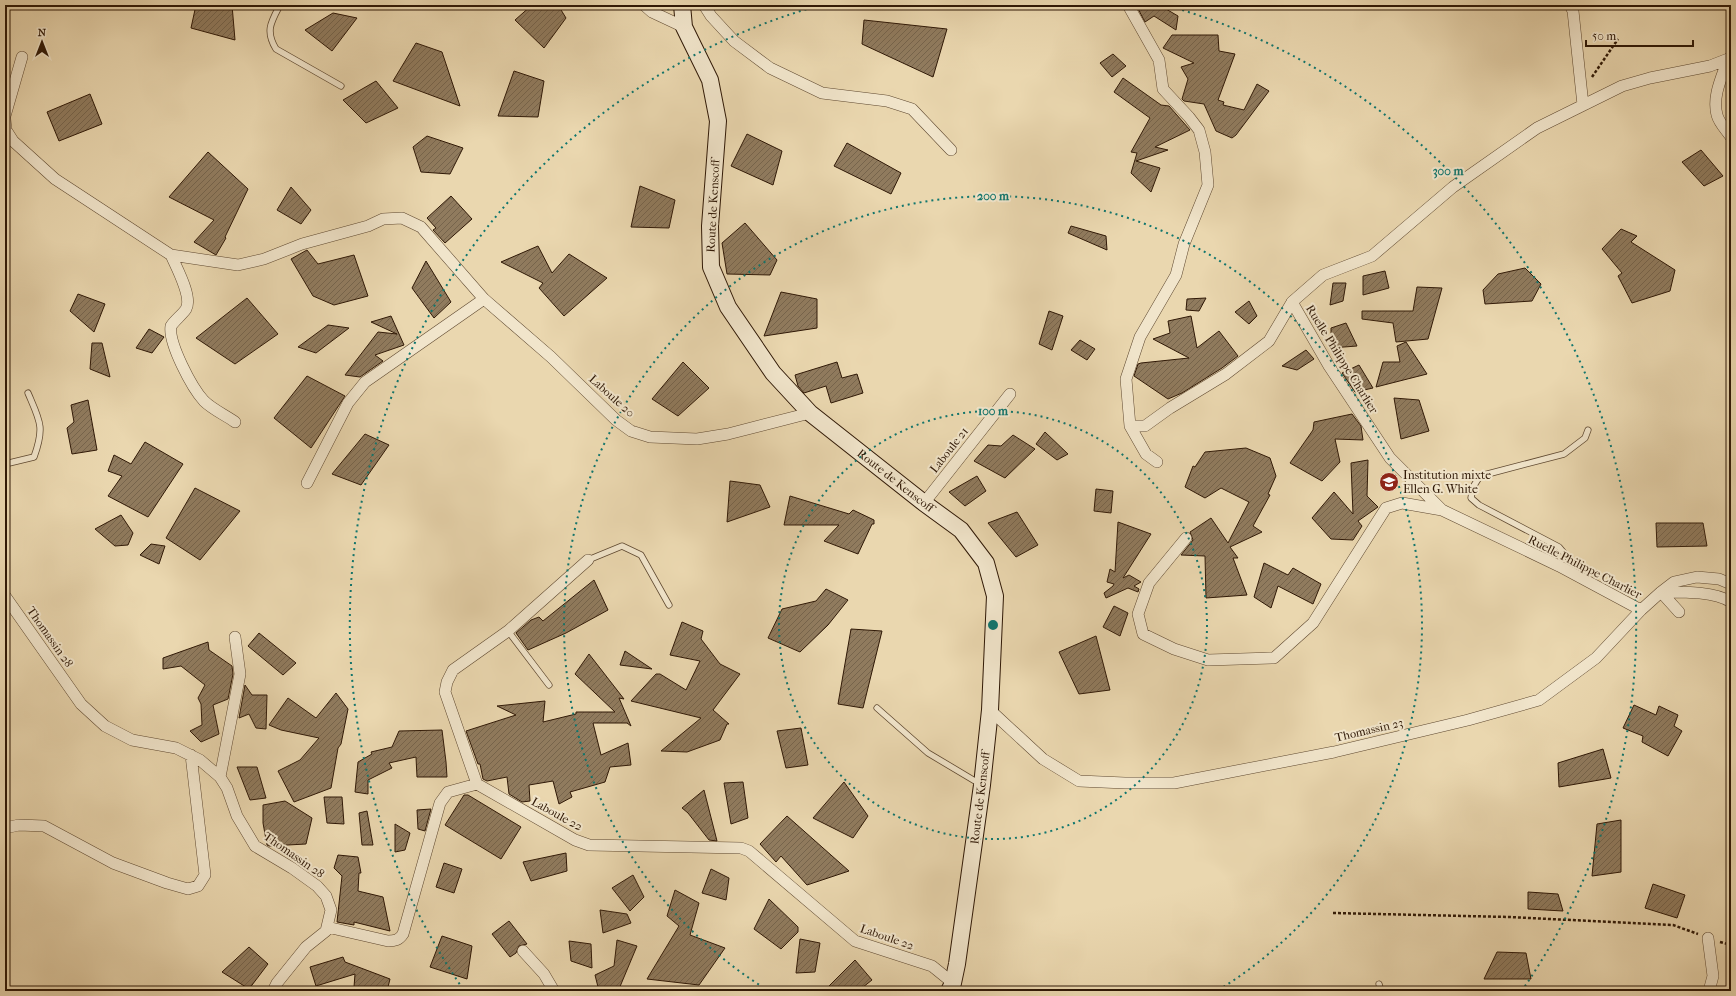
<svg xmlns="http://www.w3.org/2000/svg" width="1736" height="996" font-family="'IM FELL French Canon',serif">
  <defs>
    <pattern id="building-hatch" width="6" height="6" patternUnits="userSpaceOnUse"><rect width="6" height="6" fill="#907b5e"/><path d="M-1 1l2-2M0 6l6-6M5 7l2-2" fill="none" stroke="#76644c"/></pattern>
  </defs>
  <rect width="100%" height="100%" fill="#ead7af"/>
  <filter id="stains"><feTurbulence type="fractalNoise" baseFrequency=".005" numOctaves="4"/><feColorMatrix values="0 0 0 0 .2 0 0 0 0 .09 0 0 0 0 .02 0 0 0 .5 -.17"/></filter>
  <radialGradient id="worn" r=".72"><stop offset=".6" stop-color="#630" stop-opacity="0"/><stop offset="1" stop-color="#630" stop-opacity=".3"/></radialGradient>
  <path fill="url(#building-hatch)" stroke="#2f1806" d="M196,5h36l3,35 -44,-12z
    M532,5h26l8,13 -22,30 -29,-28z
    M1136,5h35l-5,4 12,7 -2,14 -22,-14 -9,6z
    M333,13l24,5 -25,33 -27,-21z
    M864,20l83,9 -14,48 -71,-33z
    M1172,35h46l1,16 16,3 -17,46 6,2 -1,3 21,5 13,-26 12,7 -33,44 -4,3 -16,-7 -12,-27 -20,-3 -2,-2 6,-20 -7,-12 13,-4 -31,-15z
    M416,43l26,9 18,54 -67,-25z
    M1113,54l13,12 -14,11 -12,-14z
    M514,71l30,10 -6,36 -40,-1z
    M1123,78l38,27 8,1 21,24 -35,17 13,3 -32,11 24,7 -9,24 -20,-19 6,-20 -6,-1 19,-34 -36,-26z
    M376,81l22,27 -32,15 -23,-23z
    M90,94l12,30 -43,17 -12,-29z
    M747,134l35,17 -9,34 -42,-19z
    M427,136l36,12 -13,26 -29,-2 -8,-25z
    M847,143l54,30 -10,21 -57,-28z
    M1701,150l22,26 -19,10 -22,-24z
    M208,152l40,37 -23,48 1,1 -10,17 -22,-13 20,-22 -45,-23z
    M640,186l35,14 -6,28 -38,-1z
    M291,187l20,23 -10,14 -24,-14z
    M451,196l21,23 -27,24 -12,-13 3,-2 -9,-10z
    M745,223l32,37 -7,15 -43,-1 -5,-31z
    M1071,226l35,10 1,14 -39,-17z
    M1621,229l16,7 -6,6 44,28 -5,21 -38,12 -14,-27 4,-3 -20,-24z
    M538,246l14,27 17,-19 38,24 -43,38 -25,-28 4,-5 -42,-21z
    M307,250l11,14 36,-9 14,41 -34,9 -21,-9 -22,-37z
    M426,261l25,41 -17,16 -22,-30z
    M1525,268l16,16 -9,17 -47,3 -2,-14 15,-16z
    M1385,271l4,17 -26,7v-19z
    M1333,283h13l-3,18 -13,4z
    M1417,287l25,1 -14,51 -32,3 -3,-19 -31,-4v-8h51z
    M781,292l36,7v29l-53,8z
    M78,294l27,10 -11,28 -24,-21z
    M247,298l31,36 -43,30 -39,-26z
    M1206,298l-7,13 -13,-1 1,-11z
    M1249,301l8,15 -8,8 -14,-12z
    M1049,311l14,5 -11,34 -13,-6z
    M391,316l13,29 -29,10 8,6 -23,16 -15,-2 33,-43 19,2 -26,-12z
    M1191,316l6,32 22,-17 19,25 -16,12 -40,25 -14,6 -34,-23 4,-12 3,-1 48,-5 -36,-19 17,-6 -2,-12z
    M1346,323l11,23 -26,2v-20z
    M328,325l21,3 -33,25 -18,-6z
    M149,329l15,8 -12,16 -16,-5z
    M1080,340l15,9 -8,11 -16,-10z
    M1406,342l21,32 -51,13 7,-25h17l-3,-16z
    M92,343h10l8,34 -20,-8z
    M1306,350l8,9 -17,11 -15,-4z
    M683,362l26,26 -31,28 -26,-17z
    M837,362l5,16 15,-4 6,19 -32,10 -5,-17 -22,7 -6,-7 -3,-11z
    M1359,365l14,23 -18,4 -13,-19z
    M307,376l38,20 -34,52 -37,-30z
    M1394,398l25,2 10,31 -28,8z
    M88,400l9,50 -25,4 -5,-26 7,-6 -3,-17z
    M1352,414l9,12 2,14 -28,-1 5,23 -18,19 -32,-18 23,-33 1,-8z
    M1045,432l23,22 -11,6 -21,-16z
    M365,434l24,11 -28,40 -29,-11z
    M1013,435l22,14 -30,29 -31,-17 14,-16 13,1z
    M145,442l38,22 -35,53 -40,-21 14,-20 -14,-5 6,-16 17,9z
    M1246,448l24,10 6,18 -8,18 2,1 -17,31 9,6 -32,15 8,11h-5l14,37 -41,3 -1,-42 -24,-1 12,-15 -3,-8 21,-14 17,25 21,-41 -28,-14 -16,10 -20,-11 8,-21 2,1 10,-15z
    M1368,460l-1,36 11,11 -20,14 4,5 -9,14 -22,-1 -19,-21 22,-26 19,22 -2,-51z
    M977,476l9,15 -21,15 -16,-14z
    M730,481l30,4 10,22 -43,15z
    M195,488l45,23 -40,49 -34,-22z
    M1096,489l17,2 -2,22 -17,-2z
    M790,496l59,18 4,-4 21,10v4h-2l-14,30 -34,-13 15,-16h-55z
    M1017,512l21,33 -22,12 -28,-34z
    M121,515l12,18 -5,12 -13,1 -20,-17z
    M1118,522l33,12 -28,44 6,-3 12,7 -7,4 5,3 -1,3 -10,-4 -22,10 -2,-5 9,-7 1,-2 -7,-2 3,-13 5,3z
    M1656,523h47l4,23 -50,1z
    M151,544l14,2 -6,18 -19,-9z
    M1264,563l24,12 5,-7 28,16 -8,20 -35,-18 -7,22 -17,-11z
    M594,580l14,30 -42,23 -38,17 -12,-17 15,-13 8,-3 4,4z
    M826,589l22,11 -20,25 -28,27 -32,-14 14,-29 34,-8z
    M1114,606l14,7 -8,23 -17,-9z
    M682,622l21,9 -2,8 19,25 20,10 -27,36 16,14h-2l-7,16 -33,12 -26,-1 40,-33 -70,-17 25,-27h4l26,16 14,-29 -30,-6z
    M851,629l31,2 -19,77 -25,-4z
    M259,633l37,30 -13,12 -35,-29z
    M1096,636l14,54 -31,4 -20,-42z
    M208,642l1,8 23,16 1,8 -5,25 -15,6 6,29 -18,8 -11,-11 12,-6 -1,-21 -3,-6 7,-13 -24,-19 -18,3v-11z
    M625,651l27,18 -32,-4z
    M589,654l35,45 -5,-1 12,28 -4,-3h-34l8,32 27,-12 3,22 -21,2 -5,15 -35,10 2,5 -13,7 -6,-23 -24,4 1,16 -8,1 -13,-8 -2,-17 -20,4 -4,-2 -3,-15h-2l-12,-33 50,-16 -19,-9 48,-5 -2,21 33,-8v-2h39l-40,-38z
    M245,685l7,10h15l-1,34 -10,-1 -7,-14 -10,4z
    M336,693l12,16 -7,35 -3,4 -7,40 -37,14 -16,-31 22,-11 19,-22 -38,-8 -12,-5 19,-27 28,20z
    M1634,705l22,10 3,-9 19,9 -4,11 8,5 -14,25 -26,-14 1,-6 -20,-8z
    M801,728l7,37 -22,3 -9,-37z
    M442,730l4,32 1,15h-30l-1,-20 -27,6 3,5 -24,12v14l-13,-2 3,-30 14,-8 -1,-2 21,-5 7,-16z
    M1603,749l8,29 -52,9 -1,-24z
    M237,767h20l9,31 -16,2z
    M743,782l5,36 -17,6 -7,-41z
    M844,782l24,34 -15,22 -40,-20z
    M704,790l13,51 -8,-1 -21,-27 -6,-5z
    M464,795h4l53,32 -20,32 -56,-34z
    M324,797h18l2,27 -17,-1z
    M285,801l27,17 -6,26 -37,2 -2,-1 -4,-22v-18z
    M431,809l-6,22 -7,-2 -1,-19z
    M367,811l6,34h-11l-3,-32z
    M787,816l62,55 -42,14 -26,-29 -5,6 -16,-18z
    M1621,820v52l-29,4 5,-52z
    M395,824l15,9 -5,17 -10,2z
    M566,853l1,18 -36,10 -8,-19z
    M338,855l20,2 3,16h-2l-1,18 25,6 7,34 -36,-9v3l-17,-3 5,-46 -8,-8z
    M444,863l18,6 -8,24 -18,-6z
    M711,869l18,9 -3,22 -24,-7z
    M633,875l11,22 -14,14 -18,-23z
    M1653,884l32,11 -8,23 -32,-10z
    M675,890l24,13 -9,32 35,13 -26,37 -52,-6 32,-53 -12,-10z
    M1528,892l30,2 5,17 -35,-2z
    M769,899l29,28v5l-17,17 -27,-20z
    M600,910l27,4 4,9 -28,10z
    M509,921l18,23 -8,2 -3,7 -6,4 -18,-23z
    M442,936l30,10 -5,33 -37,-12z
    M800,939l20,4 -5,29 -19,1z
    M617,940l20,6 -18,43 -20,2 -4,-16 19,-9z
    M569,941l22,3 1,24 -21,-7z
    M249,947l19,17 -19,25 -27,-17z
    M1497,952l29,1 5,26h-47z
    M343,957l2,5 45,17 -3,12h-25l-8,-4 1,-13 -39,12 -6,-19z
    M855,960l17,20 -14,11h-34z"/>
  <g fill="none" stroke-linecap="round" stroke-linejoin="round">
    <g stroke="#5e4830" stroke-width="7">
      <path id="service" d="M280,5c-9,17 -15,26 -4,44l65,37
        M5,464l29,-7c11,-30 6,-36 -6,-64
        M1569,559l-10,-12 -80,-42 -8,-7 2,-11 7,-11 84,-22 21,-16 3,-8
        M588,560l34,-14 19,9 28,50
        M508,631l41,54
        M877,708l51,45 52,31
        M1379,984l2,7"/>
    </g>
    <g stroke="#5e4830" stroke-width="12">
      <path id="minor" d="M644,5l8,7 32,15
        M704,5l7,11 23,25 36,27 52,25 65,8 25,8 39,41
        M1128,5l31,55 4,29 26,28 10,13 6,22 3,33 -24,59 -8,31 -36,62 -14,42 4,47 16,28 11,8
        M1570,5l3,6 10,94
        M1731,57l-3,2c-6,18 -16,37 -11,56 2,8 10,16 14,22
        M5,116l17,-59
        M5,119l1,11 7,11 42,38 116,76 67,10 26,-6 38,-15 66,-18 15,-7 19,-1 19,9 63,72 67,58 65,63 15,11 19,6 47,2 31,-5 82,-21
        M171,255c5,12 22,42 15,54 -4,6 -11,11 -15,17 -3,17 21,62 33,75 8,8 21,14 31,21
        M1130,426h15l25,-18 56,-34 43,-33 23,-39
        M307,483l41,-80 17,-21 119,-83
        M924,503l86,-109
        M1186,538l-37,45 -11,31 5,20 31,15 34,11 66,-2 39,-35 73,-115 16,-5 40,7
        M588,560l-80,71 -55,39 -6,12 -2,10 32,92 98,56 14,5 152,3 8,3 106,90 77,25 21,17
        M1661,592c20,0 53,-1 70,10
        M1661,592l18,20
        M5,596l76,108 24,22 27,14 44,8 24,12 20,17 7,11 10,28 18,30 37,22 25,18 9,10 5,14 -5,21 -20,16 -29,36 -4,8
        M1641,610l-82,-44 -117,-56 -52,-52 -61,-92 -37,-64 31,-27 49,-19 81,-69 84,-59 85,-42 28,-8 60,-12 18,-7
        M990,710l53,49 36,22 46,2h49l160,-31 134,-32 71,-20 57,-42 45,-48 20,-18 13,-10 23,-5 22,2 12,5
        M220,777l20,-103 -5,-37
        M5,828l14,-3 25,1 69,37 54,20 21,6 10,-3 7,-11 -14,-120
        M327,927l61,14c7,0 11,-1 15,-7l37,-131 8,-11 29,-8
        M1708,938l5,38 -4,15
        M523,951l21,23 10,17"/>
    </g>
    <g stroke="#2f1806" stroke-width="18">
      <g id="secondary">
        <path id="s1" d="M682,5l2,22 26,53 8,41 -8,105 1,41 17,40 45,66 37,40 114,90 37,27 25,33 9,33 -5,114 -8,75 -25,179 -4,19 -4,8"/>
      </g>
    </g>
    <path stroke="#2f1806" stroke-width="2.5" stroke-dasharray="3 2" stroke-linecap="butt" d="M1592,77l26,-38
      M1333,913l176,4 164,8 25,9
      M1720,942l11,3"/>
    <use href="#service" stroke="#f1e5cb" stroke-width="5.5"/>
    <use href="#minor" stroke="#f1e5cb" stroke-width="11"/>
    <use href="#secondary" stroke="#f1e5cb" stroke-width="16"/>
  </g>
  <g fill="none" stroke="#0f766e" stroke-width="2" stroke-dasharray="2 4">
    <circle cx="993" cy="625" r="214"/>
    <path d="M769 991A429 429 0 1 1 1217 991"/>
    <path d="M463 989A643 643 0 0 1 821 5M1165 5A643 643 0 0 1 1523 989"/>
  </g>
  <defs>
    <g id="school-disc" transform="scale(1)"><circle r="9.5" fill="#8f2418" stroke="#f1e5cb"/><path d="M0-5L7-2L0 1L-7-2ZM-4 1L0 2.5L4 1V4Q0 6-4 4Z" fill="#fff"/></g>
  </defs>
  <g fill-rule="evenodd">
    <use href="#school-disc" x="1389" y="482"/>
  </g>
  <g text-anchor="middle" stroke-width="4" stroke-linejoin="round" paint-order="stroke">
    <g font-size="12" fill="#2f1806" stroke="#f1e5cb">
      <text transform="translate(713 206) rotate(-87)" y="4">Route de Kenscoff</text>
      <text transform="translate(1342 359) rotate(58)" y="4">Ruelle Philippe Charlier</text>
      <text transform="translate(612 396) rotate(42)" y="4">Laboule 20</text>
      <text transform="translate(949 450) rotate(-52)" y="4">Laboule 21</text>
      <text dy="4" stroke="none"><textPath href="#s1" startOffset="556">Route de Kenscoff</textPath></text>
      <text transform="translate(1585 567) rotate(27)" y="4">Ruelle Philippe Charlier</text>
      <text transform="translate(50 637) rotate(55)" y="4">Thomassin 28</text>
      <text transform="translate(1369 730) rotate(-13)" y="4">Thomassin 23</text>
      <text transform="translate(980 798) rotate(-83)" y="4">Route de Kenscoff</text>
      <text transform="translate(557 814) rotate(29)" y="4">Laboule 22</text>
      <text transform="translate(294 855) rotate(35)" y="4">Thomassin 28</text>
      <text transform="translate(887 937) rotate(19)" y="4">Laboule 22</text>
    </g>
    <g font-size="12" fill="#2f1806" stroke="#f1e5cb" text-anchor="start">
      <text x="1403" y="479">Institution mixte<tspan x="1403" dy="14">Ellen G. White</tspan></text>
    </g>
  </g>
  <circle cx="993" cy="625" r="6" fill="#0f766e" stroke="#f1e5cb" stroke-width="2"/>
  <g font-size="12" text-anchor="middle" font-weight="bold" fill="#0f766e" stroke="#f1e5cb" stroke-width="4" stroke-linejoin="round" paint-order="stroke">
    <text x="1448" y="175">300 m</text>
    <text x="993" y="200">200 m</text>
    <text x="993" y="415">100 m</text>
  </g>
  <rect width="1736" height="996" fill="none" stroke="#ead7af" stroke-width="20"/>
  <rect x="6" y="6" width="1724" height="984" fill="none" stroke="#2f1806" stroke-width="2"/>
  <rect x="10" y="10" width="1716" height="976" fill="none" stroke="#2f1806"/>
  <g transform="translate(42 42)" stroke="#f1e5cb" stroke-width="3" paint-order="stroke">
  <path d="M0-3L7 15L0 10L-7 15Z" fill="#2f1806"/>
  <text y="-6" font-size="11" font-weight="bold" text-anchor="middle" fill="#2f1806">N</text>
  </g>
  <path d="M1586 40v6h107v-6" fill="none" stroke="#2f1806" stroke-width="2"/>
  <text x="1592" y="40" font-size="12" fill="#2f1806" stroke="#f1e5cb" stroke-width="3" paint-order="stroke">50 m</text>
  <rect width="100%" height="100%" filter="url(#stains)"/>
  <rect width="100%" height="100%" fill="url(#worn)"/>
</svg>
